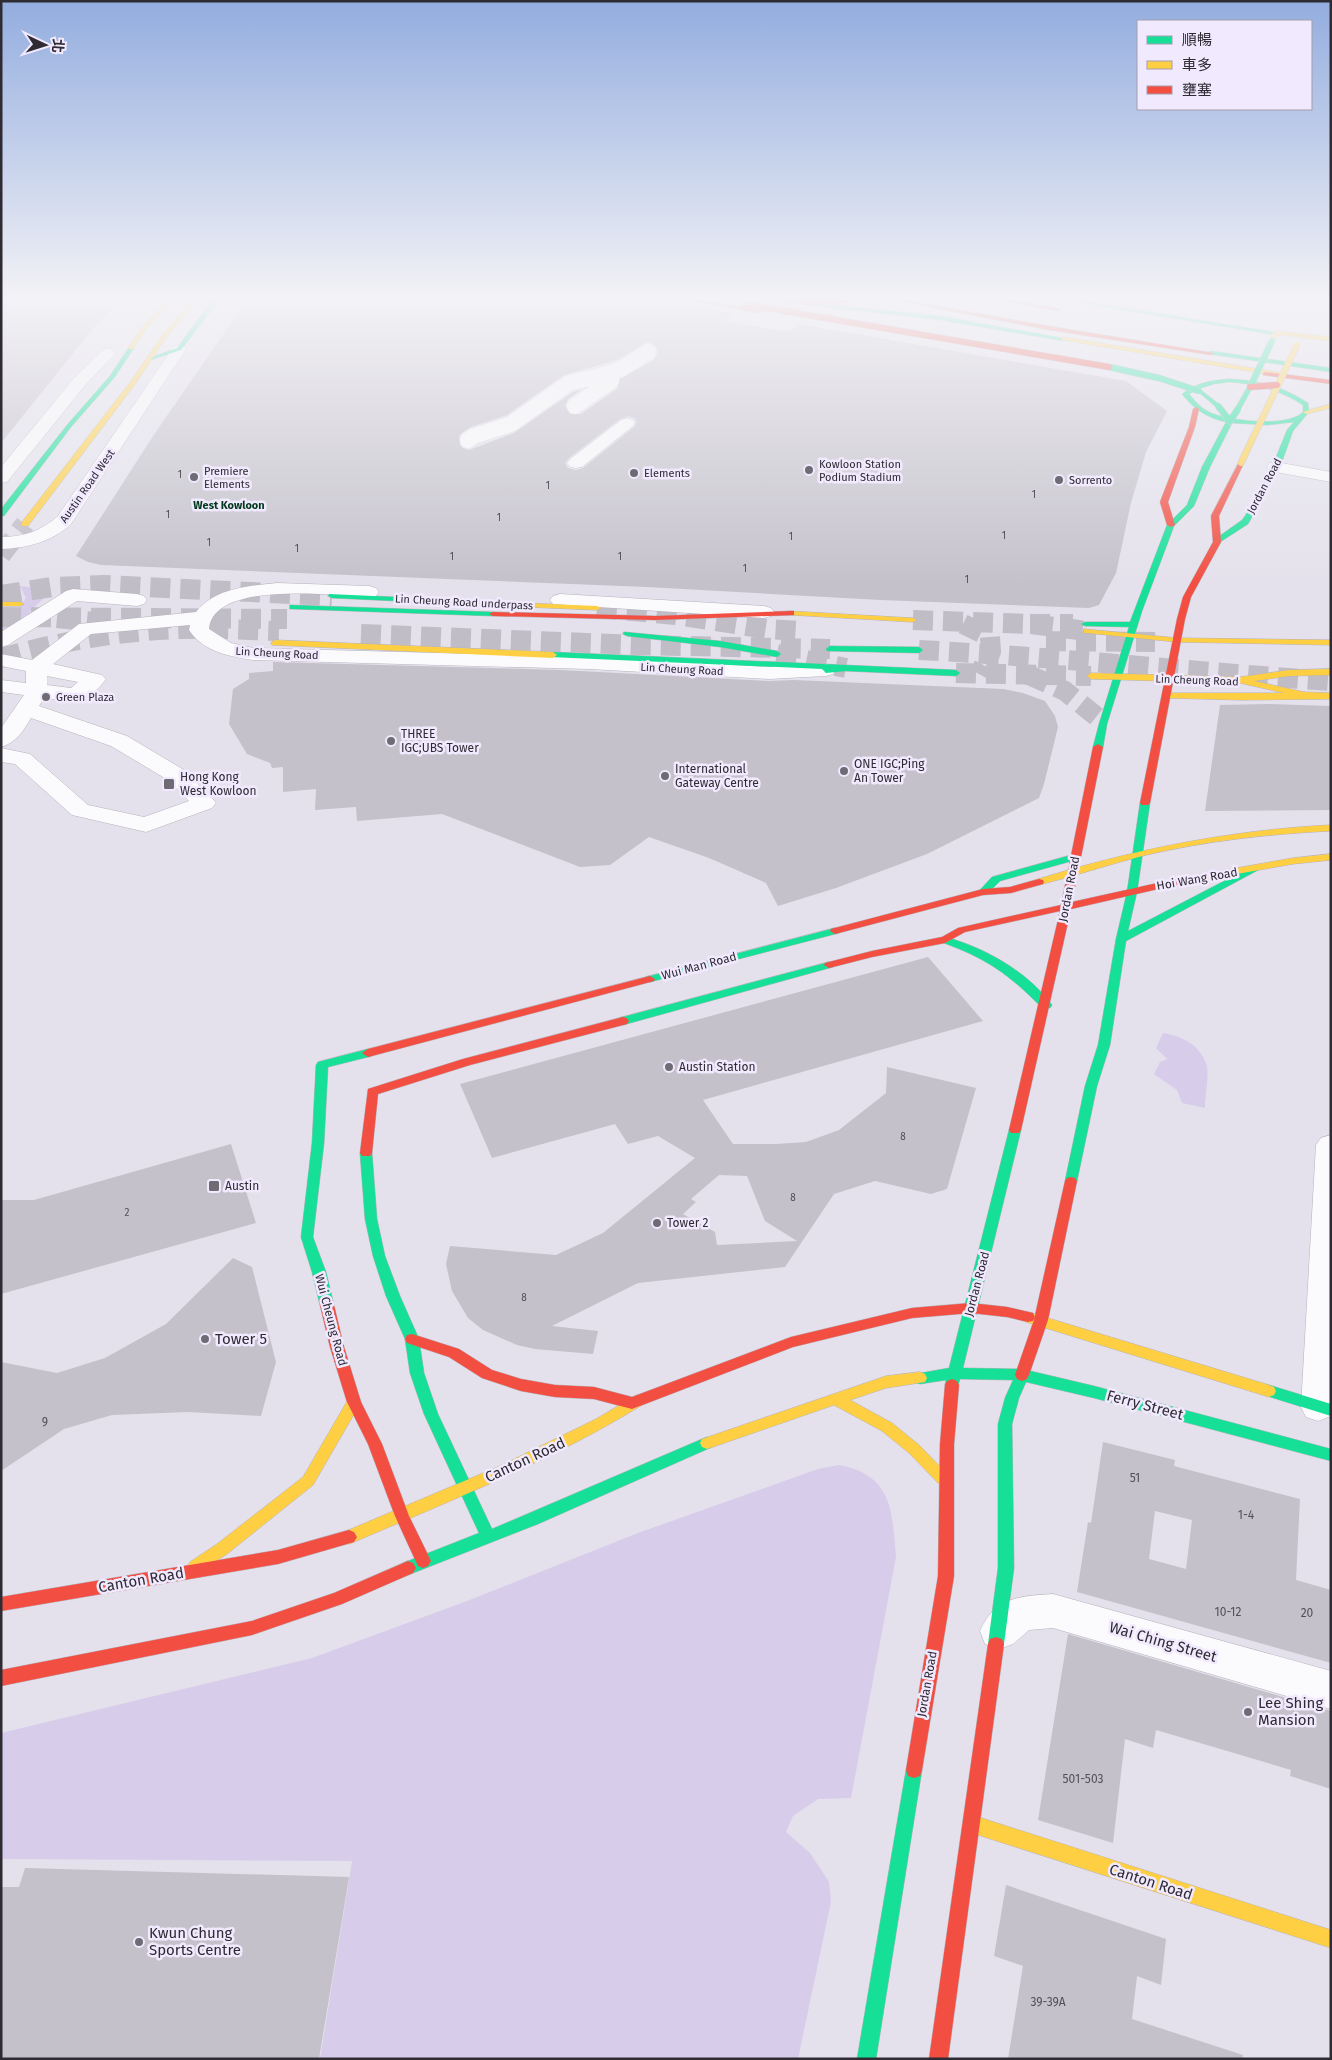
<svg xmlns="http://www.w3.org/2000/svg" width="1332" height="2060" font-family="'Fira Sans','Noto Sans TC',sans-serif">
  <rect width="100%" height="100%" fill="#e4e1ec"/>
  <path fill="#d7cdea" d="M14,585l20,3 -4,4 12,2 -4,4 5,1 -14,13 6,1 -29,19h-5v-14l17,-9 8,-11 -5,-10z
    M1163,1033c19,3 38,12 44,33 2,10 -2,31 -2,42l-23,-5 -5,-13 -23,-16 6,-12 7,-3 -11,-11z
    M839,1465c54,10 53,46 57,92l-45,241 -33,1 -25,17 -7,16 24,21 19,29 2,20 -33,157h-478l32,-198 -351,-2v-126l311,-75 155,-57 171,-68 180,-64z"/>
  <path fill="#c4c1ca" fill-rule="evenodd" d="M1,297h123l-33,34 -90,112z
    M249,297h384l101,17 -11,7 60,10 9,-1 6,-6 328,57 41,30 -21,41 -15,51 -15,70 -17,32 -10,3 -209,-8 -233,-13 -546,-22 -13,-3 -12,-6 77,-120zM647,342l5,1 4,4 2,5 -4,8 -34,19 -3,10 -36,25h-11l-5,-8 4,-8 12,-8 -8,2 -59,41 -45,17 -6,-2 -3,-3 -1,-9 4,-4 8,-5 36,-12 57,-40 53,-15zM628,416l6,2 3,4 -3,5 -51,41 -7,2 -8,-2 -3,-5 4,-5 51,-39z
    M273,662l288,8 208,11 25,-1 209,9 20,4 22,8 10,15 3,11 -14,57 -5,14 -112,56 -91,34 -58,18 -12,-23 -57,-25 -60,-21 -39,28 -30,2 -138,-53 -85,7 -1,-14 -41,3 1,-21 -33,3v-25l-11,1 -2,-5 -23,-9 -18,-30 4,-35 16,-10v-6l24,-2z
    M1270,704l61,2v104l-126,1 15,-106z
    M928,957l55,64 -280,79 30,44h43l30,-2 33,-12 47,-37 1,-26 89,21 -29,101 -16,5 -56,-13 -41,13 -49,73 -147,16 -86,43 46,5 -5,23 -58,-5 -18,-4 -34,-15 -15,-12 -16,-27 -6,-27 4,-18 106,9 47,-22 92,-75 -37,-22 -30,8 -13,-20 -123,34 -32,-74zM719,1175l28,1 18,45 32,20 -80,4 -2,-13 -32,-18 13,-12 -5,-3z
    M231,1144l25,79 -255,71v-94h33z
    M233,1258l19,9 24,95 -15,54 -73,-4 -76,3 -48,14 -63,42v-109l56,11 48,-15 61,-34z
    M1103,1442l72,18 -1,6 126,33 -4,81 35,10v73l-254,-71 11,-70 3,1zM1155,1511l37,9 -6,49 -37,-10z
    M1068,1634l263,77v78l-41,-13 1,-6 -135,-40 -3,18 -28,-9 -12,104 -75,-23z
    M25,1868l324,9 -30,182h-318v-172h18z
    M1006,1885l160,54 -5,46 -24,-9 -5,43 111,36 -1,4h-234l15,-93 -29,-10z"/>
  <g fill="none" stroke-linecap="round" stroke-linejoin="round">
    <path stroke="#c0bdc7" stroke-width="20" stroke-dasharray="20 10" stroke-linecap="butt" d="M1,555l24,-31
      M1,617l286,2
      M913,620l117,4 57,7
      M963,624l27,13 1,15 -12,22
      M777,654l69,14
      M956,673l135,3"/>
    <path stroke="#c0bdc7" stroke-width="20" stroke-dasharray="20 10" stroke-linecap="butt" d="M1,595l51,-8 52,-2 228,11
      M597,608l79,7 91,14 32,2
      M57,618l58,6
      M1030,624h43
      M361,634l276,11 193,4
      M1046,641l109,1
      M919,650c138,7 275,22 412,31
      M1,658c57,-16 118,-27 178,-29 33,-1 67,1 100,2
      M1029,675l36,16 32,26"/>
    <g stroke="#b6b3bc" stroke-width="1">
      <path id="street" d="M179,345l5,1 2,3 -115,175c-19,18 -44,24 -70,25v-12c23,0 40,-6 57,-21l116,-170z
        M108,348l5,2 3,3 -3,3 -27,28 -79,98 -6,1v-16l73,-89 29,-28z
        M627,418l6,2 2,3 -2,3 -51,41 -6,1 -6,-1 -3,-4 3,-4 51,-39z
        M1276,462l55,10v10l-61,-11 -3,-4 3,-4z
        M277,583l92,3 7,2 3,4 -3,4 -7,2c-34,-3 -156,-18 -160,31l22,14 22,5 336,9 180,10 57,-3 7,2 3,4 -3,4 -7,2 -57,3 -180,-10 -336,-9c-25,-4 -49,-8 -64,-30l1,-5 -99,9 -38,30 49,11 4,4c-19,26 -35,22 -62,19l-5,8 88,30 57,34 28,28 4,5 -4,5 -66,24 -74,-17 -57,-51 -14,-2v-14l29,6 58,51 56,12 45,-16 -21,-21 -57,-34 -80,-28c-7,12 -15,25 -30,29v-19l23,-33 -23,-3v-12l25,3v-12l-25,-5v-12l31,6 47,-36 117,-12c19,-24 52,-26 81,-29zM47,676l31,6 -7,6 -24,-3z
        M73,589l64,5 7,2 3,4 -3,4 -7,2 -60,-5 -69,44 -7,2v-15l65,-41z
        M560,594l204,12 7,2 3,4 -3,4 -7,2 -211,-14 -3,-4 3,-4z
        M1331,1135v281l-13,5 -12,-4 -5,-10 15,-262 5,-7z
        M1053,1594l278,77v38l-278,-81 -24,2 -16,14 -14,5 -14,-5 -5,-13c15,-34 40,-35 73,-37z"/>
    </g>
    <g stroke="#b6b3bc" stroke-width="1">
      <path id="fast" d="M215,297h6l-40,53 -34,11v-2l30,-11z
        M737,297h16l187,19 127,23 -3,2 -124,-21z
        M1044,297h12l223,36 -3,2z
        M129,347l5,1 -20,30 -43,49 -67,89h-3v-7l66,-84 43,-49z
        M1211,351l120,17v4l-122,-18 -1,-1z
        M1229,379c30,1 55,8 79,24l1,9 -16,19 -13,36 -32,57 -31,20h-3v-4l28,-20 3,-4 27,-49 15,-37 7,-8 -26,3 -36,-2 -22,44 -16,39 -20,20 -32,85 -35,113 -4,23 -2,2h-6l-2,-2 6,-23 30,-97 -44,-1 -4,-2 4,-2h45l37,-97 20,-20 15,-38 24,-45c-19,-4 -32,-13 -44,-28 13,-11 30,-14 47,-15zM1229,382c28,2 51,8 74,23v7c-15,16 -75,9 -94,0 -8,-4 -14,-11 -20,-18l7,-4 20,17h4v-2l-19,-15 -3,-1 16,-5z
        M1248,386l5,1 -13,23h-4l-1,-1z
        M329,594l197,9 4,2 -4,2 -194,-9 -4,-2z
        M290,605l203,7 4,2 -4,2 -200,-7h-3z
        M624,632l96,9 57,10 4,3 -4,3 -57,-10 -93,-11 -4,-2z
        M830,646l89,1 4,3 -4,3 -92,-2 -1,-2z
        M553,652l403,18 4,3 -4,3 -110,-5 -20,2 -4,-4 -272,-12 -1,-2z
        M1145,800l5,3 -13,89 -9,39 123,-64 4,-1 5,3 -134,72 -16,104 -13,41 -20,95 -2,3h-8l-2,-3 20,-95 13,-41 18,-106 11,-47 13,-89z
        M1075,854l4,1 1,2 -1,2 -79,22 -13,13h-8l-1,-2 14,-15z
        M835,928l5,3 -1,2 -189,49 -5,-3 1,-2z
        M945,937c39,10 83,35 107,68l-2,3h-8c-33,-34 -56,-50 -101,-66l-1,-2z
        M829,962l5,3 -1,2 -210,58 -6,-4 2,-3z
        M368,1049l4,1 2,3 -2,3 -44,11 -4,76 -11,94 13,35 7,29 -2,4 -5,1 -5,-1 -2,-4 -7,-29 -11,-35 11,-94 4,-78 2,-3z
        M1015,1126l4,1 2,3 -58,238 59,1 72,17 237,63v12l-237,-63 -68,-16 -7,16 -7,26 2,144 -10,76 -2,5 -6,2 -6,-2 -2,-5 10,-76v-144l7,-26 8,-18 -53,-1 -3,10 -5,2 -5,-2 -2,-4 1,-5 -26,4 -5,-2 -2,-4 2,-4 34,-6 60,-238 2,-3z
        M366,1149l4,1 2,3 5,66 8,37 15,40 19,43 5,34 14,41 54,115 210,-90 5,-2 5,2 2,4 -2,4 -174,77 -130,51 -5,-2 -3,-5 3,-5 76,-30 -55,-119 -14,-41 -5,-34 -19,-43 -13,-40 -8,-37 -5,-66 2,-3z
        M1269,1385l62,19v12l-67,-21 -2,-4 2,-4z
        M914,1762l6,2 2,6 -46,289h-19l49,-289 2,-6z"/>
    </g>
    <g stroke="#b6b3bc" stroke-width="1">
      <path id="slow" d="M170,297h6l-29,31 -14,21h-4l-1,-1 15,-22z
        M194,297h6l-35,42 -29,44 -108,143h-6v-4l109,-141 30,-44z
        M1276,331l55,6v4l-53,-6 -4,7h-4l3,-9z
        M1064,337l219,36 3,2 -3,2 -221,-37v-2z
        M1331,404v4l-25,6 -3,-2z
        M1,602h19l4,2 -4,2h-19z
        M523,603l74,3 4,2 -4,2 -71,-3 -4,-2z
        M788,611l125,7 4,2 -4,2 -122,-7h-3z
        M1084,629l93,9 154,2v5l-154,-3 -90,-9h-3z
        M275,640l278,12 4,3 -4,3 -281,-13 -1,-2z
        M1331,669v6l-42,1 -35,5 50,11 27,1v6l-90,1 -74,-2 -3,-1v-4h120l-44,-10 -149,-4 -4,-3 4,-3 149,4 49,-7z
        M1331,825v6c-63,3 -124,10 -185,24 -36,9 -71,21 -107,30l-5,-3 1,-2c97,-30 194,-50 296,-55z
        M1331,854v6l-38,4 -113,20 -5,-3 5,-3 113,-20z
        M1028,1312l241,73 5,2 2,4 -2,4 -5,2 -246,-76 -2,-4 2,-4z
        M920,1372l5,2 2,4 -2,4 -39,6 -36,12 42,23 27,22 33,34 2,4 -2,4 -5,2 -5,-2 -33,-34 -27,-22 -48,-26 -127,44 -5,-2 -2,-4 2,-4 184,-63z
        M637,1395l5,2 2,4 -2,4c-91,56 -190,95 -288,137l-5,2 -5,-2 -3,-5 3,-5 158,-67 94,-46z
        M354,1396l5,2 2,4 -48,83 -86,69 -32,20 -5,-2 -3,-5 3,-5 27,-18 86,-67 46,-79z
        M972,1815l359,115v18l-359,-115 -6,-3 -3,-6 3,-6z"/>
    </g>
    <g stroke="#b6b3bc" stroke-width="1">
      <path id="jam" d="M671,297h11l81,14 -3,2z
        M858,297h9l-25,7 -39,1 -3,-2 3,-2 39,-1z
        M878,297h10l161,29 165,27 -3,2 -162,-25z
        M983,297h11l67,12 -3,2z
        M1265,372l66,8v4l-68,-9v-2z
        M1196,407l3,2 -4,18 -27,75 7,23 -4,2 -4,-2 -7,-23 29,-75 4,-18z
        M1239,462l5,1 -25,53 2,26 -30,55 -6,22 -35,184 -2,2h-6l-2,-2 37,-184 6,-22 30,-55 -2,-26z
        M791,611h3v4l-139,5 -162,-4 -4,-2 4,-2 162,4z
        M1098,744l5,3 -31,155 108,-24 5,3 -5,3 -109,25 -50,221 -2,3h-8l-2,-3 51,-219 -95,21 -20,11 -73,14 -43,11 -5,-3 1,-2 47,-12 70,-14 16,-9 103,-23 32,-158z
        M1039,879l4,1 1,2 -1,2 -32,9 -28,2 -148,39 -5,-3 1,-2 152,-40 27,-2z
        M650,976l5,3 -1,2 -286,76 -6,-4 6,-4z
        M623,1017l4,1 2,3 -2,3 -157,41 -92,29 -6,59 -2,3h-8l-2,-3 8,-64 95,-30z
        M1071,1177l4,1 2,3 -29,139 -19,55 -2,4 -5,2 -5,-2 -2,-4 19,-55 31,-139 2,-3z
        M326,1296l5,1 2,4 11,46 17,55 21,42 27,72 22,45 -3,5 -5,2 -5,-2 -23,-50 -27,-72 -21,-42 -17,-55 -11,-46 2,-4z
        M971,1303l36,4 26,6 2,4 -2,4 -5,1 -21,-5 -36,-4 -59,5 -119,29 -161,62 -38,-10 -39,-2 -34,-6 -39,-13 -33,-21 -42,-14 -2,-4 2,-4 5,-1 47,15 33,21 29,9 34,6 39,2 38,10 159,-60 121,-29z
        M952,1379l5,2 2,4 -5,59v132l-32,194 -2,6 -6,2 -6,-2 -2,-6 32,-194 2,-132 5,-59 2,-4z
        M349,1530l5,2 3,5 -3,5 -76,22 -277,47v-14l277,-47z
        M408,1561l5,2 3,5 -3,5 -71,31 -90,31 -251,51v-16l251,-49 82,-28z
        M996,1637l6,2 2,5 -56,415h-19l59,-415 2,-5z"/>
    </g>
    <use href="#street" fill="#fbfafc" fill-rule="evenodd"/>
    <use href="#fast" fill="#16e098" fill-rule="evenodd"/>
    <use href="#slow" fill="#ffcf43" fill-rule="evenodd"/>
    <use href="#jam" fill="#f24e42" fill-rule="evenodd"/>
    <g stroke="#b6b3bc" stroke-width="16" stroke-linecap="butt">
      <path id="street-bridge" d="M575,406l36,-25 -11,-5 21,-7 27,-17
        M468,440l6,-4 37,-12 58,-41 31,-7"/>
    </g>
    <g stroke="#b6b3bc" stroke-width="7" stroke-linecap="butt">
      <path id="fast-bridge" d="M1109,367l50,11 40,13
        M1250,387l22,-46
        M1218,406l12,15 8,-12"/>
    </g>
    <g stroke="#b6b3bc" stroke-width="7" stroke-linecap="butt">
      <path id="slow-bridge" d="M1241,463l56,-118"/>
    </g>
    <g stroke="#b6b3bc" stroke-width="7" stroke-linecap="butt">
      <path id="jam-bridge" d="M744,304l365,63
        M1250,387l27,-2"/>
    </g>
    <use href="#street-bridge" stroke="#fbfafc" stroke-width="16"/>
    <use href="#fast-bridge" stroke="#16e098" stroke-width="6"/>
    <use href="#slow-bridge" stroke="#ffcf43" stroke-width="6"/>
    <use href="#jam-bridge" stroke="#f24e42" stroke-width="6"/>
  </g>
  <linearGradient id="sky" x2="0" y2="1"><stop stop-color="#93addf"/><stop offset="0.51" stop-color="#f3f2f6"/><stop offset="1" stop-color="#f3f2f6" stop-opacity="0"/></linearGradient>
  <rect width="1332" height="585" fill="url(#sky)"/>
  <g fill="#6e6b74" stroke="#f1e9fe" stroke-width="2">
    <circle cx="809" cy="470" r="5"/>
    <circle cx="634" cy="473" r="5"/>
    <circle cx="194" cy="477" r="5"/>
    <circle cx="1059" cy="480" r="5"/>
    <circle cx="46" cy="697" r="5"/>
    <circle cx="391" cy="741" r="5"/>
    <circle cx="844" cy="771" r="5"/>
    <circle cx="665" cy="776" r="5"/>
    <rect x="163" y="778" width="12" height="12" rx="2.5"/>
    <circle cx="669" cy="1067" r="5"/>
    <rect x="208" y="1180" width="12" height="12" rx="2.5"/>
    <circle cx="657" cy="1223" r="5"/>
    <circle cx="205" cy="1339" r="5"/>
    <circle cx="1248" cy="1712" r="5"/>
    <circle cx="139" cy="1942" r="5"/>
  </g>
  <g text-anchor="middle" stroke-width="5" stroke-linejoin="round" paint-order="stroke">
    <g font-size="10" fill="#545059">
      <text x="180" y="478">1</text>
      <text x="548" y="489">1</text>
      <text x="1034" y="498">1</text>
      <text x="168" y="518">1</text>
      <text x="499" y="521">1</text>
      <text x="1004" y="539">1</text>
      <text x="791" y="540">1</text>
      <text x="209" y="546">1</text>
      <text x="297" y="552">1</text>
      <text x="452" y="560">1</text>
      <text x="620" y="560">1</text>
      <text x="745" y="572">1</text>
      <text x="967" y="583">1</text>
      <text x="903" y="1140">8</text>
      <text x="793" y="1201">8</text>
      <text x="127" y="1216">2</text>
      <text x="524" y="1301">8</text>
    </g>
    <g font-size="11" fill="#2e2b33" stroke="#f1e9fe" text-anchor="start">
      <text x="819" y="468">Kowloon Station<tspan x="819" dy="13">Podium Stadium</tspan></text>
      <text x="204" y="475">Premiere<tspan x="204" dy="13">Elements</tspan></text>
      <text x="644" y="477">Elements</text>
      <text x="1069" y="484">Sorrento</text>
      <text x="56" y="701">Green Plaza</text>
    </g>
    <g font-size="11" fill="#2e2b33" stroke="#f1e9fe">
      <text transform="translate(87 486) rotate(-55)" y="4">Austin Road West</text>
      <text transform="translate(1264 486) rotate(-62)" y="4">Jordan Road</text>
      <text transform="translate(464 602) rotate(3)" y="4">Lin Cheung Road underpass</text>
      <text transform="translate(277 653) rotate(3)" y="4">Lin Cheung Road</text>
      <text transform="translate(682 669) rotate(3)" y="4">Lin Cheung Road</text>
      <text transform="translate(1197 680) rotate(2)" y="4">Lin Cheung Road</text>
    </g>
    <g font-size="11" font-weight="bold" fill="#003919" stroke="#f1e9fe">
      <text x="229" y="509">West Kowloon</text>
    </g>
    <g font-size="12" fill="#2e2b33" stroke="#f1e9fe" text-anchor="start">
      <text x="401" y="738">THREE<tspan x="401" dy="14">IGC;UBS Tower</tspan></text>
      <text x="854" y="768">ONE IGC;Ping<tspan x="854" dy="14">An Tower</tspan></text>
      <text x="675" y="773">International<tspan x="675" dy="14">Gateway Centre</tspan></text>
      <text x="180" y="781">Hong Kong<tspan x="180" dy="14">West Kowloon</tspan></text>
      <text x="679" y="1071">Austin Station</text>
      <text x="225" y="1190">Austin</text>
      <text x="667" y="1227">Tower 2</text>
    </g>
    <g font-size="12" fill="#2e2b33" stroke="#f1e9fe">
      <text transform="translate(1197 879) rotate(-10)" y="4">Hoi Wang Road</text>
      <text transform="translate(1069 889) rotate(-79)" y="4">Jordan Road</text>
      <text transform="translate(699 966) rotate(-15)" y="4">Wui Man Road</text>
      <text transform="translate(977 1284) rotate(-75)" y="4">Jordan Road</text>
      <text transform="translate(331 1320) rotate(75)" y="4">Wui Cheung Road</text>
      <text transform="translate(927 1684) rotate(-80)" y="4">Jordan Road</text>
    </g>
    <g font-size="12" fill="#545059">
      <text x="45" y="1426">9</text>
      <text x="1135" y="1482">51</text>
      <text x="1246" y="1519">1-4</text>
      <text x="1228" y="1616">10-12</text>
      <text x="1307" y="1617">20</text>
      <text x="1083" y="1783">501-503</text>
      <text x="1048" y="2006">39-39A</text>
    </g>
    <g font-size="15" fill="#2e2b33" stroke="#f1e9fe" text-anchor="start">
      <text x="215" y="1344">Tower 5</text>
      <text x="1258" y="1708">Lee Shing<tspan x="1258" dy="17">Mansion</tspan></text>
      <text x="149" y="1938">Kwun Chung<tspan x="149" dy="17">Sports Centre</tspan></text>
    </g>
    <g font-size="15" fill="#2e2b33" stroke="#f1e9fe">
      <text transform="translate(1145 1405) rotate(15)" y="5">Ferry Street</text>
      <text transform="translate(525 1460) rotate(-25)" y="5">Canton Road</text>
      <text transform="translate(141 1580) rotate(-10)" y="5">Canton Road</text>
      <text transform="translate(1163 1642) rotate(16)" y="5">Wai Ching Street</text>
      <text transform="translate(1151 1882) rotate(18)" y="5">Canton Road</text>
    </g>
  </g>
  <rect width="1332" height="2060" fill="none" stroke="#2e2b33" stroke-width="5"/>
  <rect x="1137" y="20" width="175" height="90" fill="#f1e9fe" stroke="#a39dad"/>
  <rect x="1147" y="36" width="25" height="8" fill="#16e098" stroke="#a39dad"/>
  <text x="1182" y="45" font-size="15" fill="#2e2b33">順暢</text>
  <rect x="1147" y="61" width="25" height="8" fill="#ffcf43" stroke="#a39dad"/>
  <text x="1182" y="70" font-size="15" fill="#2e2b33">車多</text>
  <rect x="1147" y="86" width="25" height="8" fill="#f24e42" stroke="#a39dad"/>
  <text x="1182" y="95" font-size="15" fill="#2e2b33">壅塞</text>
  <g transform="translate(45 45) rotate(94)" stroke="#f1e9fe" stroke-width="4" paint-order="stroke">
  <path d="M0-4L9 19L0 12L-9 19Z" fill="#2e2b33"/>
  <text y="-8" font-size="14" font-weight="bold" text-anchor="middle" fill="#2e2b33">北</text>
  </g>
</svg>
